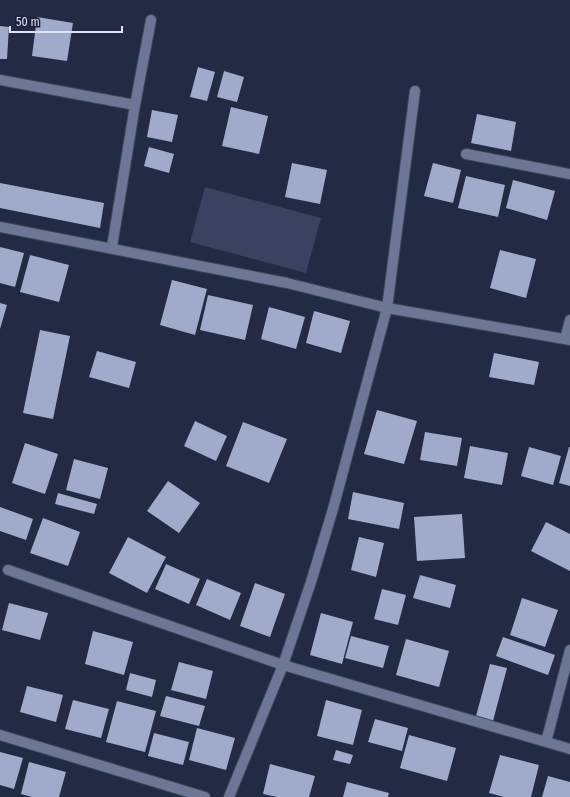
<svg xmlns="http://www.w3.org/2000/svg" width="570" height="797" font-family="'Fira Sans Condensed',sans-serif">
  <rect width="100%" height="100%" fill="#232a43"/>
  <path fill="#3a4260" d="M205,187l116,31 -15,55 -116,-31z"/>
  <path fill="#a0aaca" d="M37,17l36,6 -6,38 -35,-5z
    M0,26l9,1 -2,32h-7z
    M198,67l17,5 -8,29 -17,-4z
    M224,71l20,6 -7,25 -20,-5z
    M231,107l37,9 -9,38 -37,-8z
    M152,110l26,5 -6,27 -25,-5z
    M477,114l39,8 -5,29 -40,-8z
    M149,147l25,7 -5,19 -25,-7z
    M292,163l35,7 -7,34 -35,-7z
    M433,163l28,7 -8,33 -29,-7z
    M466,176l39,9 -7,32 -40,-9z
    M513,180l42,11 -8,29 -41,-12z
    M0,183l104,20 -4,25 -100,-20z
    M0,247l24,6 -9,34 -15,-4z
    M500,250l36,9 -10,39 -36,-10z
    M30,255l39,10 -10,37 -39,-10z
    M172,280l35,9 -12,46 -35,-10z
    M208,295l45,10 -8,35 -45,-10z
    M0,303l7,2 -7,24z
    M269,307l36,10 -9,32 -35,-10z
    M314,311l36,10 -9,32 -35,-10z
    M40,330l30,6 -17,83 -30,-6z
    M97,351l39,11 -7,26 -40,-11z
    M494,353l45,9 -5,23 -45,-8z
    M377,410l40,11 -13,43 -40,-10z
    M195,421l32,15 -11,25 -32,-15z
    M243,422l44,17 -18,44 -43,-17z
    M425,432l37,6 -5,28 -37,-6z
    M25,443l33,11 -13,40 -33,-11z
    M470,446l38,7 -6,32 -38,-7z
    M529,447l32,9 -8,29 -32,-9z
    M569,447h1v39l-11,-3z
    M74,459l34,9 -8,31 -34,-9z
    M168,481l32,22 -21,30 -32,-22z
    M353,492l51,11 -5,26 -51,-10z
    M58,493l39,11 -3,10 -39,-10z
    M0,507l33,12 -7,21 -26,-9z
    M462,514l3,44 -48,3 -3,-44z
    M43,518l37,14 -12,34 -38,-13z
    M546,522l24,12v37l-39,-20z
    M128,537l38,20 -19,36 -38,-20z
    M359,537l25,6 -8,34 -25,-7z
    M166,564l34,15 -11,25 -34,-15z
    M420,575l36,10 -6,23 -37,-10z
    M207,579l34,14 -11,27 -34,-15z
    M255,583l30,11 -15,43 -30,-11z
    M382,589l24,6 -8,30 -24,-6z
    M522,598l36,12 -13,37 -35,-12z
    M9,603l39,10 -8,27 -38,-10z
    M321,613l32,9 -11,42 -32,-9z
    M93,631l40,11 -9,33 -39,-11z
    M351,636l38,10 -6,22 -38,-10z
    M503,637l52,18 -7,20 -52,-19z
    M406,639l43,12 -10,36 -43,-12z
    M179,662l34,9 -7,28 -35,-9z
    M490,664l17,4 -14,53 -17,-5z
    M130,673l26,7 -4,17 -26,-7z
    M27,686l36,9 -7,27 -36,-10z
    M166,696l39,10 -6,20 -39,-10z
    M73,700l36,9 -8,29 -36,-9z
    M326,700l36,10 -9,35 -36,-9z
    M117,701l39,10 -11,41 -39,-10z
    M375,719l33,9 -6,23 -34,-9z
    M197,728l38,10 -9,32 -37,-10z
    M154,733l35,9 -6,23 -35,-9z
    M409,735l47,13 -9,33 -47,-13z
    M336,750l17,5 -3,9 -17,-4z
    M0,752l23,6 -9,31 -14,-4z
    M500,755l39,10 -8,32h-27l-15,-4z
    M29,762l37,10 -7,25h-27l-11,-3z
    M270,764l45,12 -6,21h-32l-14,-3z
    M548,776l22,6v15h-28z
    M347,782l42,11 -1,4h-45z"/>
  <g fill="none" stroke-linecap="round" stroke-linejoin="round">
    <g stroke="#3e445a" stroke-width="12">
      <path id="minor" d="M0,80l135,25
        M466,154l104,20
        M0,227l287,56 100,25 183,32
        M112,247l23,-142 16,-85
        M565,339l5,-19
        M8,570l275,95 287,84
        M0,735l205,62
        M546,742l24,-92
        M229,797l54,-132 28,-83 22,-73 54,-201 28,-217"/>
    </g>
    <use href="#minor" stroke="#6d7694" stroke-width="10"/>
  </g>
  <path d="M10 26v6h112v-6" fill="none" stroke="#dee4f5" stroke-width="2"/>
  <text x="16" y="26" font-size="12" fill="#dee4f5" stroke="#192039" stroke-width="3" paint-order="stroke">50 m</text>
</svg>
